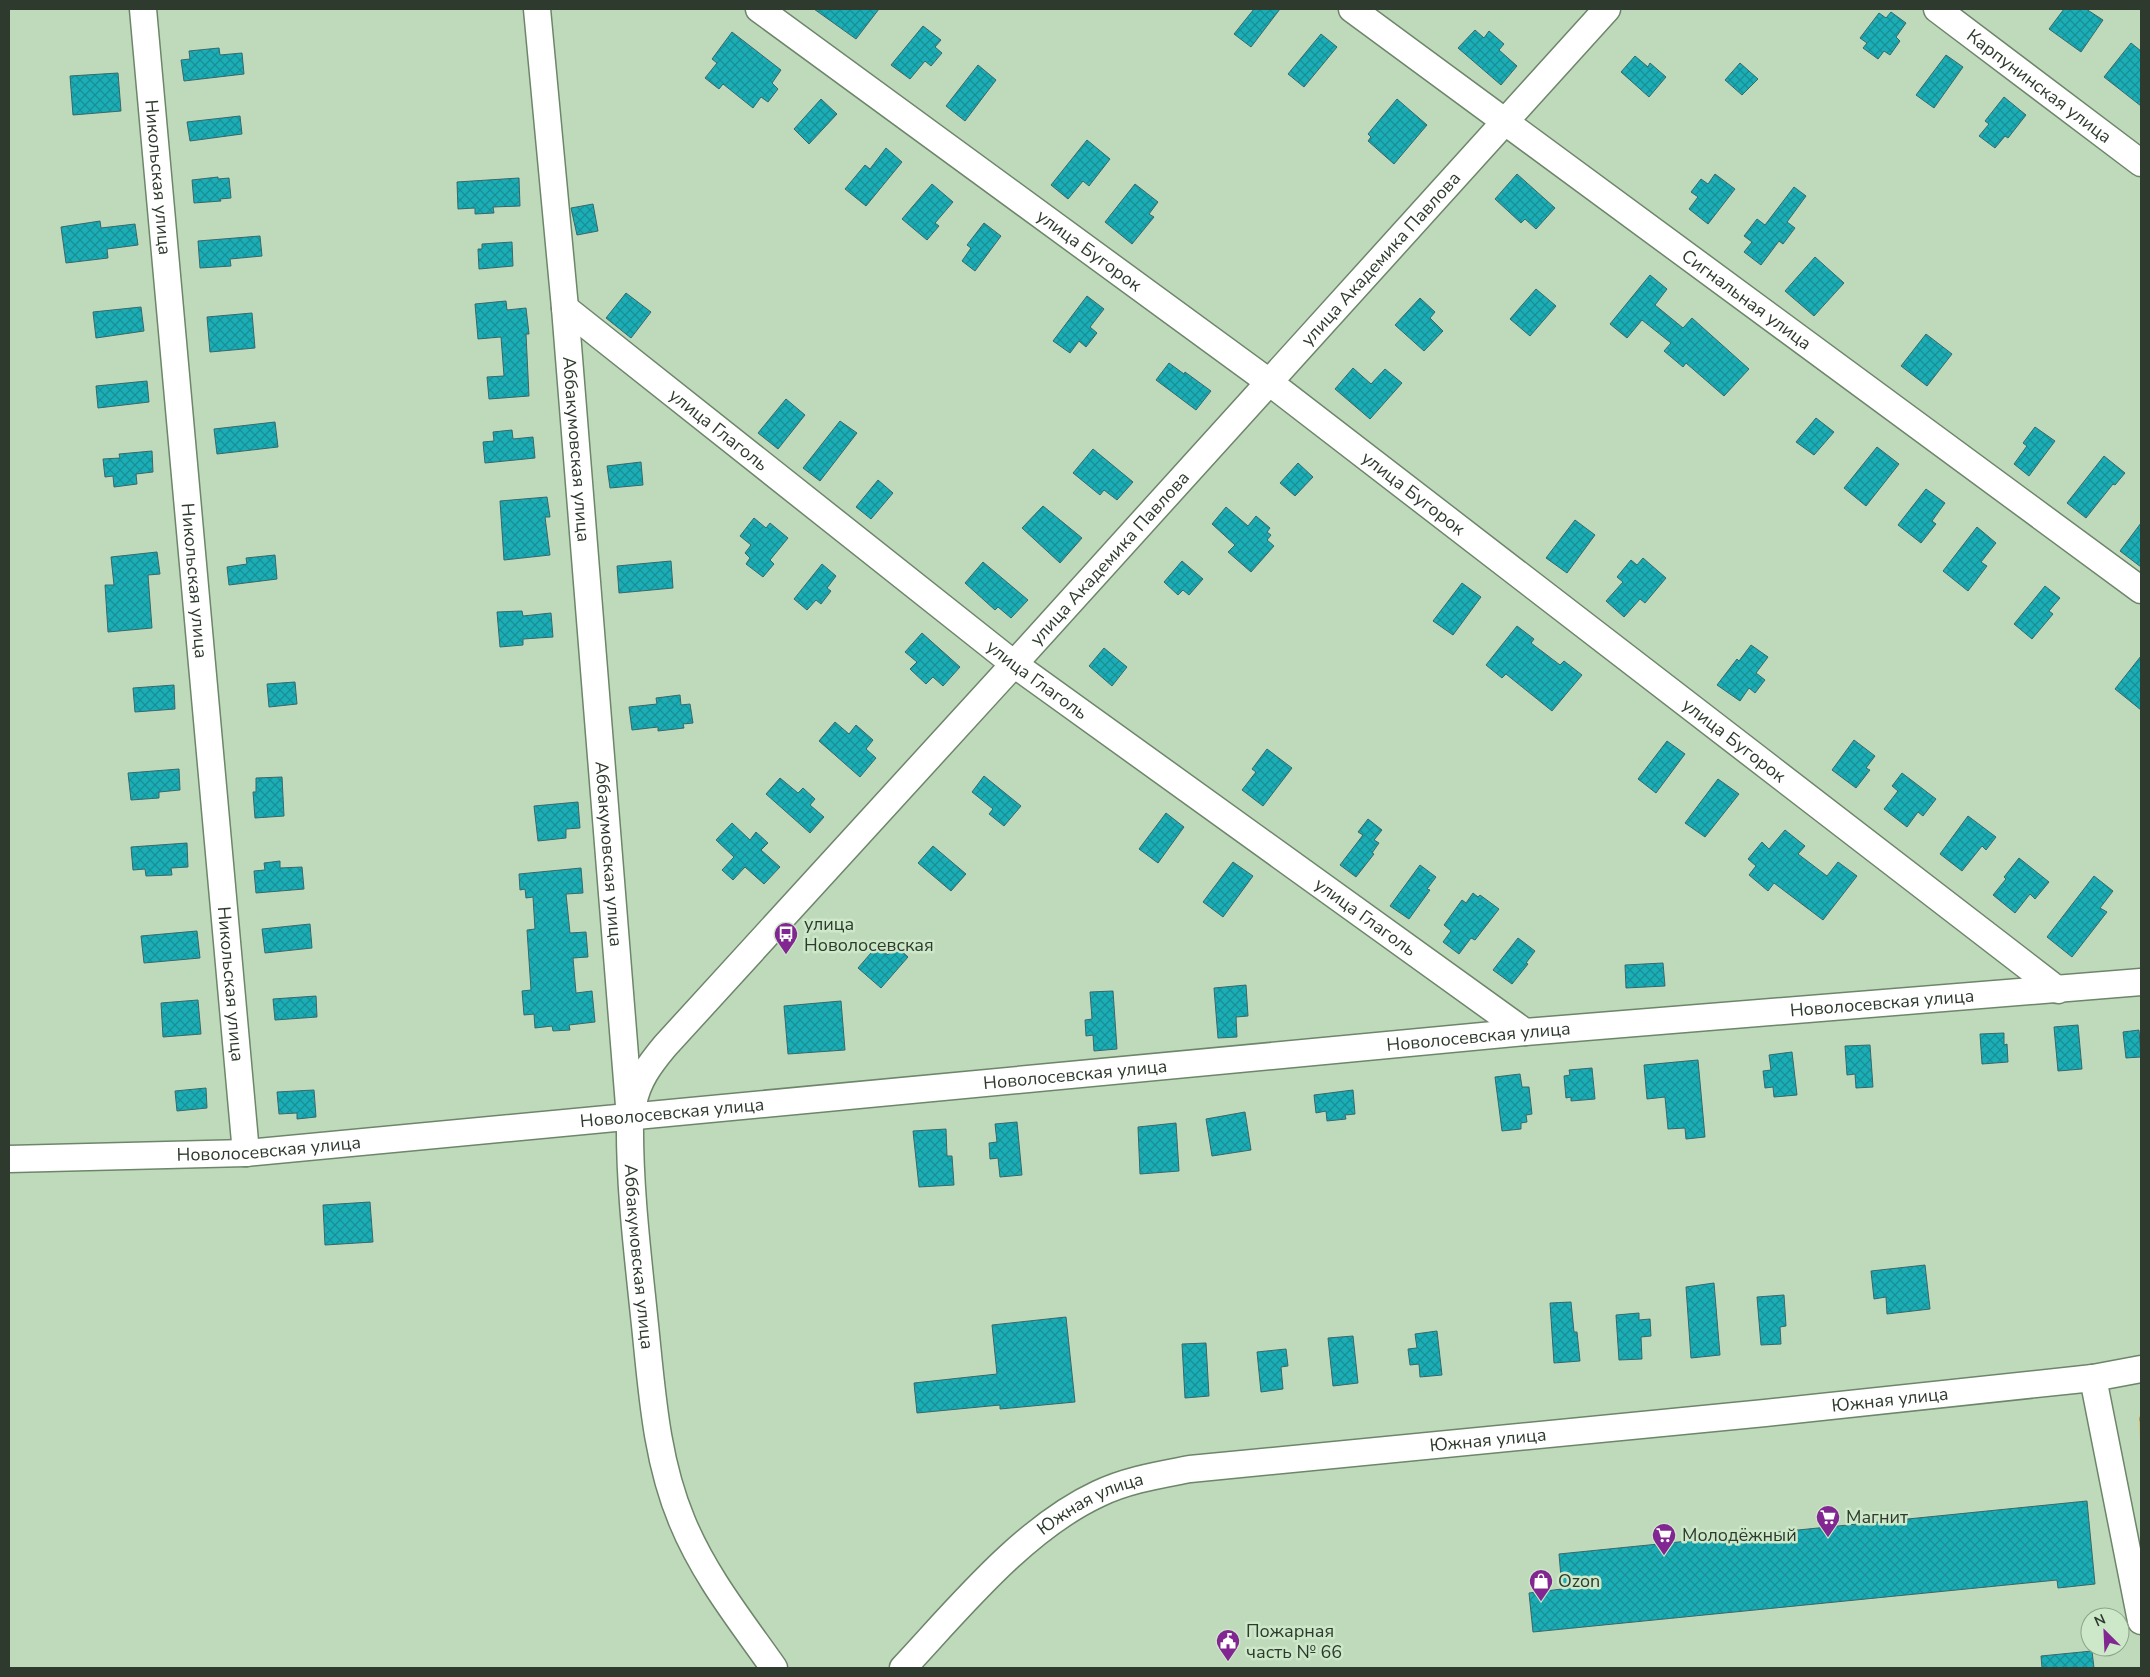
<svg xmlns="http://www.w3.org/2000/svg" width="2150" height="1677" font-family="'Nunito Sans',sans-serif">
  <defs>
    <pattern id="forest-firs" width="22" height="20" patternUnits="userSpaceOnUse" patternTransform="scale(1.25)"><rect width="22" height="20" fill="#e7b85f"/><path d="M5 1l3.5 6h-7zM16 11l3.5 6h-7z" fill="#bc974f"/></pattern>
    <pattern id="building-cross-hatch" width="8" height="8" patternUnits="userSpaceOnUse" patternTransform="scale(1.25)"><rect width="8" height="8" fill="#1baeb7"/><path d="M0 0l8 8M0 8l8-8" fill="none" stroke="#188f95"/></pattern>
  </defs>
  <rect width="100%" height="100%" fill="#bfdabb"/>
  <path fill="url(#forest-firs)" d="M2141,1415v52l-2,-50z"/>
  <path fill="url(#building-cross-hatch)" stroke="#39686b" d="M814,9h65l-23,30z
    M1254,9h26l-29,38 -17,-13z
    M2064,9h22l17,11 -22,32 -32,-23z
    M1891,12l15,11 -10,14 4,4 -10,14 -6,-4 -6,8 -15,-11 4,-5 -7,-5 19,-25 7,5z
    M923,26l18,14 -6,7 7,6 -11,13 -6,-5 -15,18 -19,-14z
    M1475,30l9,8 5,-7 15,13 -5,6 18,16 -16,19 -43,-37z
    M732,32l49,38 -9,13 6,6 -10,13 -7,-5 -8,11 -30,-24 -4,5 -14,-11 12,-15 -5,-4z
    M1321,34l16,13 -33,40 -16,-13z
    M2131,43l10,8v55l-37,-29z
    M219,48l1,7 22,-2 2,21 -60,7 -3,-21 9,-1 -1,-8z
    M1946,55l17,12 -29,41 -18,-13z
    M1635,56l13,11 2,-4 16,14 -17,20 -28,-25z
    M1740,63l18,16 -16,16 -17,-15z
    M978,65l18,15 -31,41 -19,-15z
    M118,73l3,38 -48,4 -3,-39z
    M2004,97l22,18 -18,23 -3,-2 -10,12 -16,-12 10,-12 -4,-3z
    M821,99l16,15 -28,30 -15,-15z
    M1397,99l30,26 -33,39 -26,-23 3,-4 -3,-3z
    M240,116l2,18 -52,7 -3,-19z
    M1087,140l23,19 -21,27 -6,-5 -15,18 -17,-14z
    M886,148l16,14 -36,44 -21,-17 20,-24 5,4z
    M1517,174l38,34 -19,21 -11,-10 -4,4 -26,-24z
    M1715,174l20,15 -27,35 -19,-15 9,-12 -7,-5 10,-13 7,5z
    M218,177v2l11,-1 2,20 -11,1 1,2 -27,2 -2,-23z
    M519,178l1,28 -27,1 1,6 -19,1v-6l-17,1 -1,-27z
    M932,184l21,18 -18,21 4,3 -12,14 -25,-21z
    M1135,184l23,18 -9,12 5,3 -22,27 -27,-22z
    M1794,187l12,9 -19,26 8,6 -12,16 -4,-3 -18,24 -17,-13 8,-10 -8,-6 13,-17 8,6z
    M593,204l5,27 -21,4 -6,-27z
    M100,221l1,7 34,-4 3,21 -31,4 1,9 -42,5 -5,-36z
    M984,223l17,13 -26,35 -13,-10 9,-13 -4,-3z
    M260,236l2,20 -32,3 1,7 -31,2 -2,-27z
    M512,242l1,24 -34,3 -1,-20h4v-5z
    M1815,257l29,26 -30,33 -29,-25z
    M1650,275l17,14 -12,16 28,23 9,-10 57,51 -25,27 -38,-33 -3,4 -19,-16 7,-8 -29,-23 -15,18 -17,-14z
    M1536,289l20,17 -26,30 -20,-17z
    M626,293l25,19 -20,26 -25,-20z
    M1087,296l17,13 -14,18 7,6 -11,14 -7,-6 -9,12 -17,-12z
    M1420,298l15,14 -5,6 13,13 -19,20 -29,-26z
    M506,301l1,9 19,-2 3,26h-3l3,62 -40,3 -2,-22 17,-1 -3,-39 -23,2 -3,-35z
    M141,307l3,24 -48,7 -3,-26z
    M252,313l3,35 -45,4 -3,-35z
    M1926,334l26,20 -25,32 -26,-20z
    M1169,363l15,11 1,-2 26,19 -15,19 -40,-30z
    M1353,368l18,16 14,-15 17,14 -32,36 -35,-30z
    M147,381l2,21 -51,6 -2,-22z
    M786,399l19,16 -27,34 -20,-16z
    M1816,418l18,14 -20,23 -18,-13z
    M840,421l17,12 -37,48 -17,-13z
    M275,422l3,25 -61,7 -3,-25z
    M2035,427l20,14 -26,35 -15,-12 13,-18 -4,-3z
    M512,430l1,9 20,-2 2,21 -50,5 -2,-21 11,-1 -1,-9z
    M1877,447l22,17 -33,42 -22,-18z
    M1093,449l40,33 -16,18 -13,-10 -4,5 -27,-22z
    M152,451l1,21 -17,2 1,10 -23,3 -1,-11 -8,1 -2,-18 17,-1 -1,-4z
    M2104,456l21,17 -10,12 -2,-1 -27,34 -19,-15z
    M641,462l2,23 -33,3 -3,-22z
    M1298,463l15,14 -18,19 -15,-13z
    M878,480l15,13 -22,26 -15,-12z
    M1926,489l19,14 -13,18 4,3 -15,19 -23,-18z
    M547,497l3,20h-5l5,38 -46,5 -4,-59z
    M1043,506l39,32 -22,25 -38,-35z
    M1226,507l22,19 8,-10 14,12 -3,4 4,3 -4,5 7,6 -23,26 -23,-20 7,-7 -23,-21z
    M754,518l12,10 4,-5 18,15 -18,22 4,4 -11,13 -17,-13 4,-6 -5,-5 6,-8 -11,-9z
    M1575,520l20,15 -28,38 -21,-15z
    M2141,523v44l-21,-16z
    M1977,527l19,16 -15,19 6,4 -19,25 -25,-20z
    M157,552l3,22 -12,1 4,53 -44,4 -3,-47h9l-3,-28z
    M275,555l2,24 -48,6 -2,-18 20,-3 -1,-6z
    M1643,558l23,20 -21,25 -5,-4 -16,18 -18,-16 17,-19 -6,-5 14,-17 6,5z
    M671,561l2,27 -54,5 -2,-27z
    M1182,561l21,18 -14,16 -6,-5 -5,5 -14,-13z
    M983,562l45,38 -17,18 -13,-11 -3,3 -30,-27z
    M822,564l14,12 -9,12 4,3 -10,13 -5,-4 -9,10 -13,-11z
    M1462,583l19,14 -28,38 -20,-14z
    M2045,586l15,12 -11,13 4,3 -21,25 -18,-15z
    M522,611l1,5 28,-3 2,24 -30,2v6l-23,2 -3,-35z
    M1517,626l17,13 -3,4 29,22 4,-4 18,14 -30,36 -46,-37 -4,4 -16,-13z
    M922,633l38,34 -17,19 -10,-9 -7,7 -16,-15 7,-7 -12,-10z
    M1751,645l17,12 -12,16 9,7 -10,13 -6,-5 -9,13 -23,-16 20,-26 2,2z
    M1104,648l23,19 -15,19 -23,-20z
    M2141,656v54l-26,-21z
    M295,682l2,22 -28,3 -2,-23z
    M174,685l1,24 -40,3 -2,-24z
    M680,695l1,10 9,-1 3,19 -10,1 1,4 -26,3v-4l-26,3 -3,-23 28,-3 -1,-6z
    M835,722l14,12 7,-9 17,15 -7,9 10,9 -16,19 -41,-36z
    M1854,740l21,16 -9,12 4,2 -14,18 -24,-18z
    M1667,741l18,13 -29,39 -18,-14z
    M1267,749l25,19 -29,38 -21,-16 14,-18 -4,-3z
    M179,769l1,21 -21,2v6l-28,2 -3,-27z
    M1902,773l34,26 -13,17 -5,-4 -11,15 -23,-18 14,-18 -6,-5z
    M984,776l37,30 -17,20 -15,-12 4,-5 -21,-17z
    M282,777l2,39 -29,2 -2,-26h3v-14z
    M780,778l18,15 5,-5 12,11 -5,6 14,12 -14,16 -44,-39z
    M1718,779l21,15 -34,43 -20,-14z
    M578,802l2,26 -14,1v9l-28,3 -4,-35z
    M1166,813l18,14 -26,36 -19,-14z
    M1968,816l28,21 -10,13 -4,-4 -20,25 -22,-17z
    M1368,819l14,11 -8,10 5,3 -7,10 2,1 -18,23 -16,-12 23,-30 -5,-3z
    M732,823l18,17 6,-8 12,11 -7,7 19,17 -16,17 -19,-17 -12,13 -11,-10 12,-13 -18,-17z
    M1785,830l20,16 -7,8 29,22 11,-14 19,14 -34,44 -49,-37 -6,8 -19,-16 7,-9 -8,-7 14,-17 7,7z
    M187,843l1,24 -17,1 1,7 -26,1 -1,-7 -12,1 -2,-23z
    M933,846l33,28 -15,17 -33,-28z
    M2019,858l30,24 -14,17 -5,-5 -15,19 -22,-18 13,-16 -2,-2z
    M280,861v7l22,-1 2,22 -48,4 -2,-22 11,-1 -1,-7z
    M1233,862l20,14 -30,41 -20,-15z
    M1420,865l16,12 -9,12 3,1 -21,29 -19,-13z
    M581,868l2,25 -17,1 4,39 16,-1 2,25 -15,1 3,35 16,-2 3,31 -26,3 1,5 -17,1 -1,-5 -17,2 -1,-14 -10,1 -2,-24 9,-1 -4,-60 8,-1 -2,-32 -7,1 -1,-9 -5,1 -1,-16z
    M2094,876l19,15 -13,17 7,4 -35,45 -25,-20z
    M1473,893l5,4 2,-2 19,14 -24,31 -4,-2 -12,16 -16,-12 8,-11 -7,-6 18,-25 4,3z
    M310,924l2,24 -47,5 -3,-24z
    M197,931l3,27 -56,5 -3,-27z
    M1518,938l17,13 -9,12 2,1 -16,20 -19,-14z
    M877,946l11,9 8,-9 12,11 -27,31 -23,-20z
    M1663,963l2,23 -39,2 -1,-23z
    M1246,985l2,31 -12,1 1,20 -19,1 -4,-50z
    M1113,991l4,58 -23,2 -1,-16 -7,1 -1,-16 7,-1 -2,-27z
    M316,996l1,21 -42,3 -2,-21z
    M198,1000l3,34 -38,3 -2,-34z
    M841,1001l4,49 -57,4 -4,-48z
    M2078,1025l4,44 -24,2 -4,-44z
    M2139,1030l2,27 -15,1 -3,-26z
    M2004,1033v12l3,-1 1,18 -26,2 -2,-30z
    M1870,1045l3,42 -17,1 -1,-14 -8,1 -2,-29z
    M1792,1052l5,43 -23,2 -1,-10 -8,1 -2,-17 8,-1 -2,-15z
    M1698,1060l7,77 -19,2 -1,-11 -17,1 -3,-32 -18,2 -3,-34z
    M1592,1068l3,31 -24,2v-4l-5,1 -2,-22 6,-1 -1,-5z
    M1520,1074l2,13h7l3,27 -6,1 1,7 -6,1v6l-19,2 -7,-54z
    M206,1088l1,20 -30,3 -2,-20z
    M314,1090l2,27 -19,2v-6l-18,1 -2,-22z
    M1353,1090l2,24 -10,1 1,4 -19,2 -1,-10 -10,2 -2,-18z
    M1245,1112l6,38 -39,6 -6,-37z
    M1017,1122l5,53 -22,2 -2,-19 -8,1 -1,-16 8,-1 -2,-18z
    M1176,1123l3,48 -39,3 -2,-47z
    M946,1129l1,27h5l2,29 -35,2 -6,-56z
    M370,1202l3,40 -48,3 -2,-40z
    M1925,1265l5,44 -43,5 -1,-17 -12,2 -3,-28z
    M1714,1283l6,72 -29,3 -5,-71z
    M1784,1295l2,31 -6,1 1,17 -20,1 -4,-48z
    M1571,1302l3,30h3l3,29 -26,2 -4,-60z
    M1639,1313v7l11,-1 1,17 -10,1 1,22 -23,1 -3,-45z
    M1066,1317l9,85 -75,7v-4l-83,8 -3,-30 83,-9 -5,-49z
    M1437,1331l5,44 -22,2 -1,-13 -9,1 -2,-16 9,-1 -2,-14z
    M1353,1336l5,47 -25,3 -5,-48z
    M1206,1343l3,53 -24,2 -3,-54z
    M1286,1349l2,17 -7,1 2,22 -22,3 -4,-40z
    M2087,1501l8,83 -37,4 -1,-8 -524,52 -4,-39 33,-4 -3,-35z
    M2092,1651l2,17h-52l-1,-12z"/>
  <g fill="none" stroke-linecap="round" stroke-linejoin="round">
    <g stroke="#6d866a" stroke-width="29">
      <g id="minor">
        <path id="s1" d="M143,9l103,1144"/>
        <path id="s2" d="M537,9l28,299 65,810c-1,68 8,139 15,207 7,67 11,134 37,196 22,54 59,100 92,147"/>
        <path id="s3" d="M759,9l510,373 789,608"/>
        <path id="s4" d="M1352,9l789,581"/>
        <path id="s5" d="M1937,9l204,154"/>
        <path id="s6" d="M565,308l449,356 511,368"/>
        <path id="s7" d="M633,1105c4,-24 17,-41 32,-59l349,-382 593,-655"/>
        <path id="s8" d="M9,1159l237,-6 1279,-121 616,-50"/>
        <path d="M2093,1378l48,243"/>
        <path id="s9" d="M903,1668c56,-60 120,-139 195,-174 29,-14 61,-19 92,-25l575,-56 328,-35 48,-9"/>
      </g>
    </g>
    <use href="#minor" stroke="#fff" stroke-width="26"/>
  </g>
  <defs>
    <g id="bus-pin" transform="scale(1.25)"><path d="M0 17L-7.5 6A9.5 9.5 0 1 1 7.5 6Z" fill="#822692" stroke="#cce8c8"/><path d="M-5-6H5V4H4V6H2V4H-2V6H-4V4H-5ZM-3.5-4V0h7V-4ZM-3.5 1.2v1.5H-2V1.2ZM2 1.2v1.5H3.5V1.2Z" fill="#fff"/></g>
    <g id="supermarket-pin" transform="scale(1.25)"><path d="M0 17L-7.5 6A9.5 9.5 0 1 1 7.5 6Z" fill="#822692" stroke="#cce8c8"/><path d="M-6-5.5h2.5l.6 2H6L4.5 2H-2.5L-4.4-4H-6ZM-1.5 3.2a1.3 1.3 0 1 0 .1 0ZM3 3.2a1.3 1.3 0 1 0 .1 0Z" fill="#fff"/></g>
    <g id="shop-pin" transform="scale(1.25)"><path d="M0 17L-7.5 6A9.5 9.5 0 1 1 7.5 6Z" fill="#822692" stroke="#cce8c8"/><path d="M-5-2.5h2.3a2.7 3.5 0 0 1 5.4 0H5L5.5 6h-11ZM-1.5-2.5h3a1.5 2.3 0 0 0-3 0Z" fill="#fff"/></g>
    <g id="civic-pin" transform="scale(1.25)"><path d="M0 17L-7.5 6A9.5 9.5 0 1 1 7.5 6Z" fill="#822692" stroke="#cce8c8"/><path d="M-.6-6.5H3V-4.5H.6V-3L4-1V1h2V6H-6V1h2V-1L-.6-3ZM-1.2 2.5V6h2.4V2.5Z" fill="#fff"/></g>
  </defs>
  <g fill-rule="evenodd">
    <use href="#bus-pin" x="786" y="934"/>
    <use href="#supermarket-pin" x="1828" y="1517"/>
    <use href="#supermarket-pin" x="1664" y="1535"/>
    <use href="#shop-pin" x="1541" y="1581"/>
    <use href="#civic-pin" x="1228" y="1641"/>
  </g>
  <g text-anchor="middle" stroke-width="5" stroke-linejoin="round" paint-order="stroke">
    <g font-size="18" fill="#2f3a2e" stroke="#cce8c8">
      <text dy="6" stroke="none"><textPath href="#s5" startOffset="128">Карпунинская улица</textPath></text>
      <text dy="6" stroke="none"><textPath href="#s1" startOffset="169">Никольская улица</textPath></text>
      <text dy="6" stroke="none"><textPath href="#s3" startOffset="409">улица Бугорок</textPath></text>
      <text dy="6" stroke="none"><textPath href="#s7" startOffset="1132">улица Академика Павлова</textPath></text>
      <text dy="6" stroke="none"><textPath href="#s4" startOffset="490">Сигнальная улица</textPath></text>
      <text dy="6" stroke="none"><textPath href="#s6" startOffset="196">улица Глаголь</textPath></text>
      <text dy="6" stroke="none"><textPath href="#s2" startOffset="442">Аббакумовская улица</textPath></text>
      <text dy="6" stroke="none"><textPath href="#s3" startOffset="814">улица Бугорок</textPath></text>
      <text dy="6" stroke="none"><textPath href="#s7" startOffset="728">улица Академика Павлова</textPath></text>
      <text dy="6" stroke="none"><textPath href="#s1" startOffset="574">Никольская улица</textPath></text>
      <text dy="6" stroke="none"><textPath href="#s6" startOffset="601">улица Глаголь</textPath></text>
      <text dy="6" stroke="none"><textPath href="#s3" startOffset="1219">улица Бугорок</textPath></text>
      <text dy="6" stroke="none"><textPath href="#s2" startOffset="848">Аббакумовская улица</textPath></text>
      <text dy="6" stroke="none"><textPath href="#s6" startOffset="1006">улица Глаголь</textPath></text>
      <text dy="6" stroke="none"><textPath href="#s1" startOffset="979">Никольская улица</textPath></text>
      <text dy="6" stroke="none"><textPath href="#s8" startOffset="1880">Новолосевская улица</textPath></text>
      <text dy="6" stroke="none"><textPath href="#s8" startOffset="1475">Новолосевская улица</textPath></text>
      <text dy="6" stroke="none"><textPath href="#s8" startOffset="1070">Новолосевская улица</textPath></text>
      <text dy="6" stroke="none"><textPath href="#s8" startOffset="665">Новолосевская улица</textPath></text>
      <text dy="6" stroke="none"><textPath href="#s8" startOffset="260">Новолосевская улица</textPath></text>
      <text dy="6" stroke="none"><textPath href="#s2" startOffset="1252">Аббакумовская улица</textPath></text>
      <text dy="6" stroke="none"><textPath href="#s9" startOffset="1062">Южная улица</textPath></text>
      <text dy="6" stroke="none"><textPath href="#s9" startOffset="658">Южная улица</textPath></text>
      <text dy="6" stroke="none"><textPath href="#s9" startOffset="252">Южная улица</textPath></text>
    </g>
    <g font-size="18" fill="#2f3a2e" stroke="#cce8c8" text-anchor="start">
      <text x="804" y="930">улица<tspan x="804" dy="21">Новолосевская</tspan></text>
      <text x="1846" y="1523">Магнит</text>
      <text x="1682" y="1541">Молодёжный</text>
      <text x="1558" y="1587">Ozon</text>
      <text x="1246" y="1637">Пожарная<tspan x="1246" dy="21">часть № 66</tspan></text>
    </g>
  </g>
  <rect width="2150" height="1677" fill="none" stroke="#2f3a2e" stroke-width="20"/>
  <g transform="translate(2105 1632) rotate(336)"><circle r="24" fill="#cce8c8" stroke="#8da28a"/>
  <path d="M0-4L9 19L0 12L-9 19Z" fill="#822692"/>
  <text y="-8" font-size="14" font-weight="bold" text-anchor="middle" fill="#2f3a2e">N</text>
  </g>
</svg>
